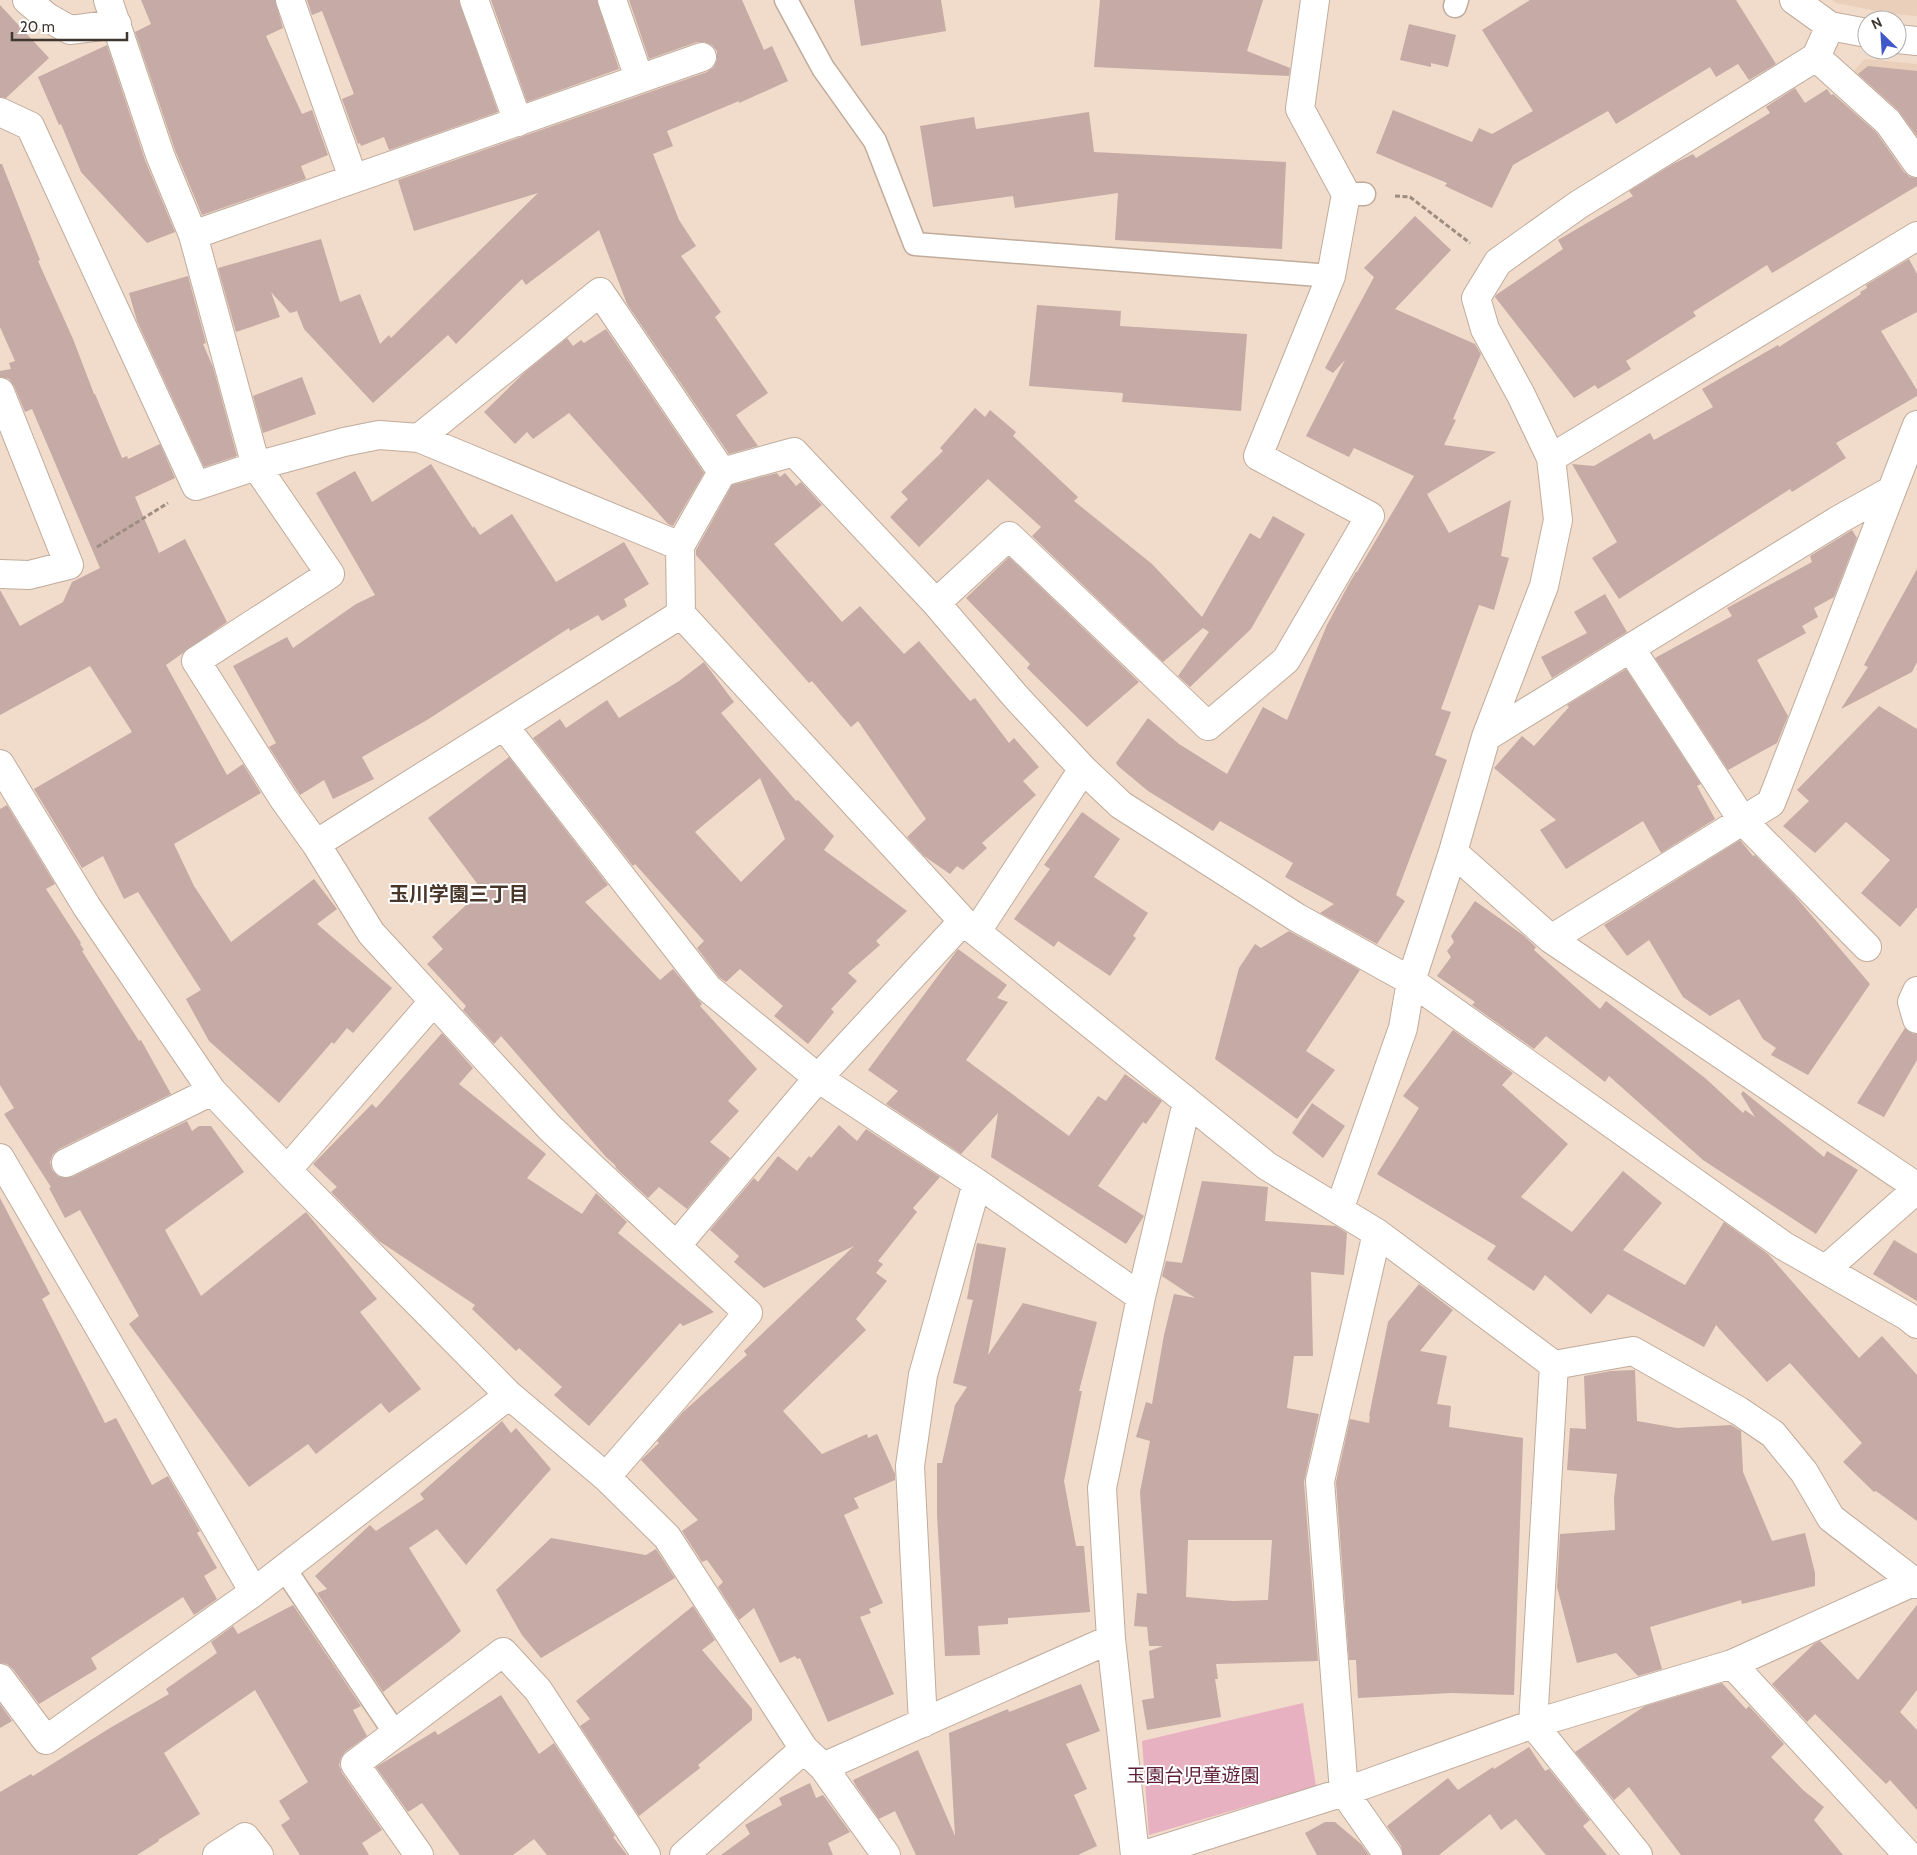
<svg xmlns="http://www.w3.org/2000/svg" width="1917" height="1855" font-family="Cabin,'Noto Sans JP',sans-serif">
  <rect width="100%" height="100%" fill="#f1dbcb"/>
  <path fill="#eacfba" d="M1832,0h85v16l-24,-2 -57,-11z
    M1865,59l52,5v82l-23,-32 -40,-43z"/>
  <path fill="#e8b1c1" d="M1303,1703l13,83 -167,49 -7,-94z"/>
  <path fill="#c5aaa5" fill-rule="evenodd" d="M141,0h134l8,28 -17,8 36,78 10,-4 16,45 -27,11 5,13 -104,36 -27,-65 -40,-118 16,-8z
    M307,0h152l39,112 -109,38 -5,-13 -23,9 -1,-3 -2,1 -16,-45 12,-5 -32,-83 -10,4z
    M491,0h106l22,69 -92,33z
    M629,0h113l22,50 8,-4 16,35 -49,22v-2l-72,30 6,15 -20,8 26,66 17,26 -15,10 40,56 -6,5 53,76 -32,22 22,31 -29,8 -102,-150 -28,-74 -73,55 -4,-6 -66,65 -8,-9 -75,68 -69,-74 -7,-18 -7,2 -19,-21 9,25 -44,15 -18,-64 103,-29 19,63 20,-8 20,50 9,-9 2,3 147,-145 -124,38 -16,-51 309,-108 7,-5 3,-8v-8l-5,-6 -8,-3h-7l-48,17z
    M854,0h87l5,31 -85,15z
    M1100,0h163l-16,51 43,17 -1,8 -195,-9z
    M1530,0h206l40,64 -27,16 -11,-16 -22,13 -6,-10 -94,57 -8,-13 -95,54 -21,43 -47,-22 2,-3 -71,-30 17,-43 79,32 7,-14 13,6 41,-23 -51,-81z
    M0,5l49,53 -43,40 -6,-1z
    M1409,24l47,11 -8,32 -17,-4v4l-31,-7z
    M107,45l38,115 30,72 -28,11 -66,-71 -20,-48 -2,1 -21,-48z
    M1868,66l49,5v65l-19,-26 -40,-36z
    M1795,88l10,15 22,-14 4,6 2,-1 43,38 28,40 6,5 7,1v8l-145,87 -5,-8 -74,47 3,4 -70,45 5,8 -33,20 -3,-4 -21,13 -79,-101 1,-2 67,-46 -5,-9 75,-44 -4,-5 44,-27 20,-10 3,4 74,-45 -4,-6z
    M1089,112l5,40 192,10 -4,87 -167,-9 3,-47 -103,15 -2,-12 -80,11 -13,-81 54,-9 2,12z
    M0,164h2l38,96 -2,1 35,78 21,55h1l27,64 5,-2 1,3 32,-15 15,34 -40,19 24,56 26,-14 42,83 -61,43 61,110 16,-11 18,29 -87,51 20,42 37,56 83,-63 23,30 -20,15 75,64 -39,45 -6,-5 -13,16 -2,-2 -53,61 -70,-62 -23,-42 15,-9 -63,-98 -14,7 -21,-43 -21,12 -48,-79 98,-57 -42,-66 -90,49v-125l20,36 43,-24 9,-20 28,-14 -68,-159 -7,3 -11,-26 -5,-7 -9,-2v-6l11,-2 -2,-6 6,-2 -15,-34z
    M1415,216l36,34 -56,59 80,35 6,10 -28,65 3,1 -12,25 52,7 -69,42 22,39 62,-33 -10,56 8,2 -15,52 -15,-5 -38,104 10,3 -16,43 12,5 -51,135 9,6 -28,43 -57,-31 14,-9 -49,-27 8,-14 -73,-42 -7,10 -65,-40 -30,-25 -2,-3 32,-45 31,26 48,30 36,-67 24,13 40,-95 23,-43 6,-10h1l57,-96 -60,-28 -5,9 -43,-21 39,-76 -12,13 -8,-5 49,-91 -10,-9z
    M1909,259l8,15v38l-36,19 36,59v6l-81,47 10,15 -54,34 -2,-3 -171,110 -27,-41 25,-16 -45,-78 22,2 56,-33 4,7 59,-33 -11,-18 76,-44 1,2 82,-53 -1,-2 7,-4 -1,-3z
    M188,276l18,67 -3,1 10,23 24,89 -33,11 -67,-146 -8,-28z
    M1037,305l84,6 -1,15 127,8 -6,77 -119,-9 1,-9 -94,-7z
    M606,329l98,144 -31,53 -5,-2 -99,-111 -36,26 -6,-7 -12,12 -31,-32 41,-40 42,-34 6,8 8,-6 3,3z
    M302,377l14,37 -53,19 -10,-37z
    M975,408l10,9 5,-7 26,22 -3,4 65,61 -4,4 78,63 50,53 48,-84 10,6 13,-23 32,18 -54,95 -61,58 -12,-11 31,-44 -6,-4 -40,34 -131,-126 9,-9 -53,-48 -69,68 -29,-30 18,-18 -7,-7 42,-41 -3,-3z
    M431,464l42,64 1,-2 6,9 32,-21 44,68 68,-40 25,42 -25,15 3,7 -25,15 -4,-6 -28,16 -1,-3 -142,92 -65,37 12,22 -41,20 -9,-19 -24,15 -31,-48 7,-4 -43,-77 54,-29 6,11 63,-44 19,-9 -59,-102 39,-22 17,31z
    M777,473l3,4 5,-4 11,13 5,-4 21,23 -48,39 68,78 18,-16 44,48 15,-13 51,60 5,-3 34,45 5,-5 25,29 -16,14 13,14 -54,48 5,5 -24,22 -6,-4 -7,8 -26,-18 -17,-19 19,-18 -68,-98 -7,6 -39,-46 -3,2 -113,-128v-5l36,-65z
    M1852,530l5,8 -23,59 -20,11 4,9 -16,9 4,7 -49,27 31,56 -11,27 -49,27 -73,-112 77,-42 -5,-8 85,-46 -2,-6z
    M1009,557l130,125 -52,45 -60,-59 3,-4 -64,-66z
    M1917,569v93l-5,10 -71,37 27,-42 -4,-2z
    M1605,594l22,38 -75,46 -11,-21 46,-24 -13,-21z
    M704,662l30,40 -13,11 75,88 2,-1 36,36 -10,14 83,61 -31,30 4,4 -32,28 9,8 -26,28 3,3 -26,32 -34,-28 9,-10 -43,-37 -14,13 -7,-5 -22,-29 7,-7 -69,-77 -2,2 -100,-128 27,-19 6,9 41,-28 12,18 60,-37zM760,778l25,61 -44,43 -46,-50z
    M1626,669l75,115 -4,2 18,33 -54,34 -18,-32 -77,48 -26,-39 16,-10 -62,-52 28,-32 12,10 35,-39 -2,-2z
    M1879,706l38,23v178l-17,20 -39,-34 29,-33 -44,-38 -31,31 -32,-27 26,-25 -12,-11z
    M509,757l99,128 -23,17 75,78 13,-11 29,35 -2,2 57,63 -29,32 11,10 -29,31 20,16 -43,51 -28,-22 -11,11 -32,-30 -1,-3 -9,-8 -105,-121 -7,8 -31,-34 3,-4 -39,-42 16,-15 -11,-12 50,-47 -54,-72z
    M7,805l48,79 -9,5 35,54 -1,1 4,6 -2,1 57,90 2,-1 30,54 -112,55 -6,5 -3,8 2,8 6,6 6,2 8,-1 115,-56 5,10 7,-5h12l33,46 -79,58 36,66 105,-84 71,87 -17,13 61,77 -32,24 -8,-10 -65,51 -8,-10 -59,43 -120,-163 10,-8 -59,-106 -15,8 -16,-30 2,-1 -47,-73 10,-6 -14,-23v-276z
    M1082,812l38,27 -26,38 54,36 -15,23 3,2 -26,38 -52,-35 -4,6 -40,-28 36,-50 -6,-4z
    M1740,840l13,16 2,-1 40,41 75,88 -62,91 -37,-20 5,-7 -13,-9 -24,-40 -29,17 -27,-19 -34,-57 -22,16 -23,-31z
    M1475,901l48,34 13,12 -2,3 66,59 6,-8 99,77 38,35 2,-3 10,7 -14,-23 2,-3 81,66 3,-6 31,19 -42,64 -113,-74 -94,-84 -4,6 -59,-46 -12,13 -62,-44 3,-3 -38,-26 14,-19 -4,-6 7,-9 -3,-6z
    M1289,931l71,39 -54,81 29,19 -38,49 -82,-60 24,-91 16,-24 6,4z
    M958,949l49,36 -10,13 11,4 -42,58 103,76 29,-40 8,5 19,-27 37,27 -16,23 -3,-2 -45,64 46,30 -18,28 -135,-87 7,-44 -37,41 -75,-50 12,-13 -30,-21z
    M1905,1028l8,6h4v26l-33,57 -27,-14z
    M1453,1030l60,43 -11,12 66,59 -47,53 51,35 51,-61 39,32 -39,47 62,35 39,-63 44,32 91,104 23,-22 35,39v146l-41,-30 -2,1 -31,-30 19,-19 -72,-80 -23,19 -51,-57 -12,22 -96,-53 -17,20 -46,-39 -11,16 -47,-32 9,-13 -119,-72 42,-66 -16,-12z
    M442,1033l31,35 -14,16 87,70 -19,24 55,36 14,-21 31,29 -9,11 96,79 -31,14 -3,-3 -91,103 -35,-31 8,-8 -43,-39 -3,3 -44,-42 3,-4 -96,-64 -48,-49 6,-5 -24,-23 59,-60 4,4z
    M1312,1103l33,23 -22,32 -31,-25z
    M839,1125l18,16 9,-12 74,48 -27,31 4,4 -39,49 5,3 -7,9 11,8 -31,38 10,11 -83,81 39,43 45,-20 1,4 9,-4 18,40v6l-41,18 5,10 -15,7 39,88 -14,6 2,4 -11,4 34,77 -66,28 -28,-64 -3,1 -2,-3 -15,7 -26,-55 -15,12 -21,-33 5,-5 -16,-22 -5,2 -20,-31 16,-11 -57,-60 18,-17 -2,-2 27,-30 63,-56 -3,-4 110,-105 -90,42 -30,-26 5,-6 -29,-26 44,-52 4,4 20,-26 19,15 12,-15 2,2z
    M1202,1181l66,6 -3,34 71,5 11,7 -3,42 -33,-3 2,84h-19l-7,52 32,6 -15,68 14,179 -102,3 2,15h-3l6,38 -74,13 -5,-30 12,-2 -5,-47 14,-5h-14l-2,-19 -13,-1 3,-33 10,1 -7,-102 10,-51 -14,-4 10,-35 6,2 12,-69 10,-41 21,4 -33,-22 4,-15 16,2zM1188,1540h84l-4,60 -35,1 -47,-4z
    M0,1198l50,96 -8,5 63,124 11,-5 36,67 16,-9 32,55 -3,2 20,35 -13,8 13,23 -23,16 -11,-18 -92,61 6,11 -58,35 -26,-35 -6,-5 -7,-1z
    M1894,1240l23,14v47l-44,-27z
    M977,1243l29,5 -18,107 35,-52 74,19 -18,69h3l-18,90 12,65h8l6,66 -82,6v6l-30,2 2,29 -35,1 -8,-142v-51h5l13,-58 12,-18 -14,-4 20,-83 -6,-1z
    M1419,1284l34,26 -33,41 27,5 -10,48 14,2 -2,21 74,11 -9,257 -63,-2 -93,5 -2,-38h-7l-13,-178 14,-63 19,4 1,-8 -1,1 19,-94z
    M1635,1370l2,51 40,7 54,-3 10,6 2,41 29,69 33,-8 10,40v13l-73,18 -1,-4 -91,27 12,42 -24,7 -22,-23 -39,10 -20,-76 3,-53 55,-4 -1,-32 3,-24 -50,-4 3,-42 16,1 -2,-53 27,-5z
    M502,1421l9,12 5,-5 35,41 -85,96 -29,-36 -28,19 52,83 -10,9 -68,52 -66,-99 10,-4 -12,-13 55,-51 6,6 48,-32 -4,-5z
    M551,1538l95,17 10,-6 19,29 -134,80 -19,-23 -26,-45z
    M293,1605l68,101 -8,4 14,26 -22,16 -4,6 -2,7 3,8 40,57 -20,13 7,12h-69l-19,-30 9,-6 -11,-18 29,-19 -53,-92 -91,63 36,61 -42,26 1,1 -22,14h-137v-63l31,-18 2,2 77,-48 59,-34 -3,-5 51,-36 -6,-11 22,-16 5,8z
    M1917,1605v85l-17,22 17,18v80l-27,-30 -4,4 -71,-70 -8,8 -35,-38 42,-40 6,-3 38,39z
    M693,1606l22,34 -13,10 50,59v11l-54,45 2,3 -61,48 -59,-90 10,-7 -14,-18z
    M1722,1683l24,26 3,-3 35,38 -13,13 32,33 21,17 -10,13 29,35h-162l-52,-68 -15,13 -39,-48 70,-46z
    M1081,1684l19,47 -34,13 21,45 -13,6 23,51 -19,9h-162l-21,-44 -16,8 -23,-33 -3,-6 65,-30 37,86 -6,-103 59,-24 1,3z
    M501,1695l38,59 15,-11 61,93 -2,1 14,18h-80l-13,-16 -21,16h-53l-38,-52 -14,9 -32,-45 59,-36 3,4z
    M0,1704l12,17 -12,7z
    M1529,1747l16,24 4,-2 41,51 -7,6 24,29h-61l-30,-36 -15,11 -11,-16 -51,41h-36l-2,-9 -14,-20 61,-48 10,12 35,-23 1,2z
    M810,1783l6,15 7,-3 27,37 -22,11 5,12h-112l29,-21 -5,-9 37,-20 -3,-7z
    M1325,1822h10l26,22 8,11h-52l-12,-22z"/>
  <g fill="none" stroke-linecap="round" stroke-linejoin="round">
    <g stroke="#c0ac9c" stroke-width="25">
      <path id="lane" d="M786,0l37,68 52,73 40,103 416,32
        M1455,6l2,-6
        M1346,194h18
        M284,1568l111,165"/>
    </g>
    <g stroke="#c0ac9c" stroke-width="30">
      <path id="street" d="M27,0l20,17 23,13 47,-6
        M108,0l52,155 33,80 63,231 74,108 -134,87 87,137 33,46 55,89 179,195 198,185 -142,164
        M290,0l63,178
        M474,0l44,122
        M612,0l27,78
        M1794,0l36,26 37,7
        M1897,39l20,2
        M1816,57l72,65 29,41
        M0,112l30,14 166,360 60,-20 88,-24 35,-7 40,3 261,108
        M193,235l509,-178
        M0,392l69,173 -40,10 -29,-1
        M419,438l181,-146 122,180
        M1551,458l366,-222
        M936,603l73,-67 199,190 78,-66 84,-144 -112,-60 73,-180 15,-82 -46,-85 15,-109
        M1631,649l112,172 124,126
        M504,726l204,262 110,90 159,105 164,114
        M1486,737l354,-218 52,-29
        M0,764l87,143 125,184 75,79 222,225 97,82 61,60 137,212 19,18 63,88
        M316,844l365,-230
        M1453,852l98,87 366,248
        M977,931l106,-162
        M1551,939l220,-136 146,-378
        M1917,991l-5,11 5,17
        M0,1158l254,434
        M66,1163l146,-72
        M287,1170l146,-168
        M1339,1210l64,-182 8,-47 42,-129 33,-115 58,-151 14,-66 -7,-62 -30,-63 -36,-66 -9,-31 22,-36 80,-57 238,-148 14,-31
        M1377,1233l-57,248 24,311 44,63
        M676,1246l142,-168 145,-157
        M1826,1269l91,-80
        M1917,1324l-10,-8 -123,-70 -373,-265 -115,-64 -175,-112 -38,-36 -67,-72 -80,-94 -142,-151 -72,20 -42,74 1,68 282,307 304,245 110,67 177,132 79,-14 106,60 34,23 31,38 27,46 86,66
        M1554,1365l-21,359 105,131
        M1732,1664l176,191
        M0,1678l46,62 208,-148 255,-197
        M923,1723l-13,-257 13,-91 54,-192
        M823,1767l288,-128
        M217,1855l28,-18 14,18
        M419,1855l-64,-91 148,-112 35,38 108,165
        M684,1855l120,-106
        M1135,1855l-24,-216 -9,-151 39,-191 46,-195
        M1144,1855l200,-63 189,-68 199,-60 181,-82"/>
    </g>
    <path stroke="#9e8e82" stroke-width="3" stroke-dasharray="5 2.5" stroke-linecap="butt" d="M1395,196l15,1 60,46
      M97,547l71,-44"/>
    <use href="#lane" stroke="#fff" stroke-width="22"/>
    <use href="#street" stroke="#fff" stroke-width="28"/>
  </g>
  <g text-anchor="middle" stroke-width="4" stroke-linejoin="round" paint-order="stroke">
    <g font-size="19" fill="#5c1c35" stroke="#fff">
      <text x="1193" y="1782">玉園台児童遊園</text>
    </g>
    <g font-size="20" font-weight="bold" fill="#473629" stroke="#fff">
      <text x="459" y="901">玉川学園三丁目</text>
    </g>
  </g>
  <g transform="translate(1882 35) rotate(335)"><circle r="24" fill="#ffffff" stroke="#b2afac"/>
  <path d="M0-4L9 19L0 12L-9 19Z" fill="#4057ca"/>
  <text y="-8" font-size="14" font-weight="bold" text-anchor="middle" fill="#3f3630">N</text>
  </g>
  <path d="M12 32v8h115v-8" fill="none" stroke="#3f3630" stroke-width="2.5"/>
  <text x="20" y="32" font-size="15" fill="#3f3630" stroke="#ffffff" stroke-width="4" paint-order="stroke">20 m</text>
</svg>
